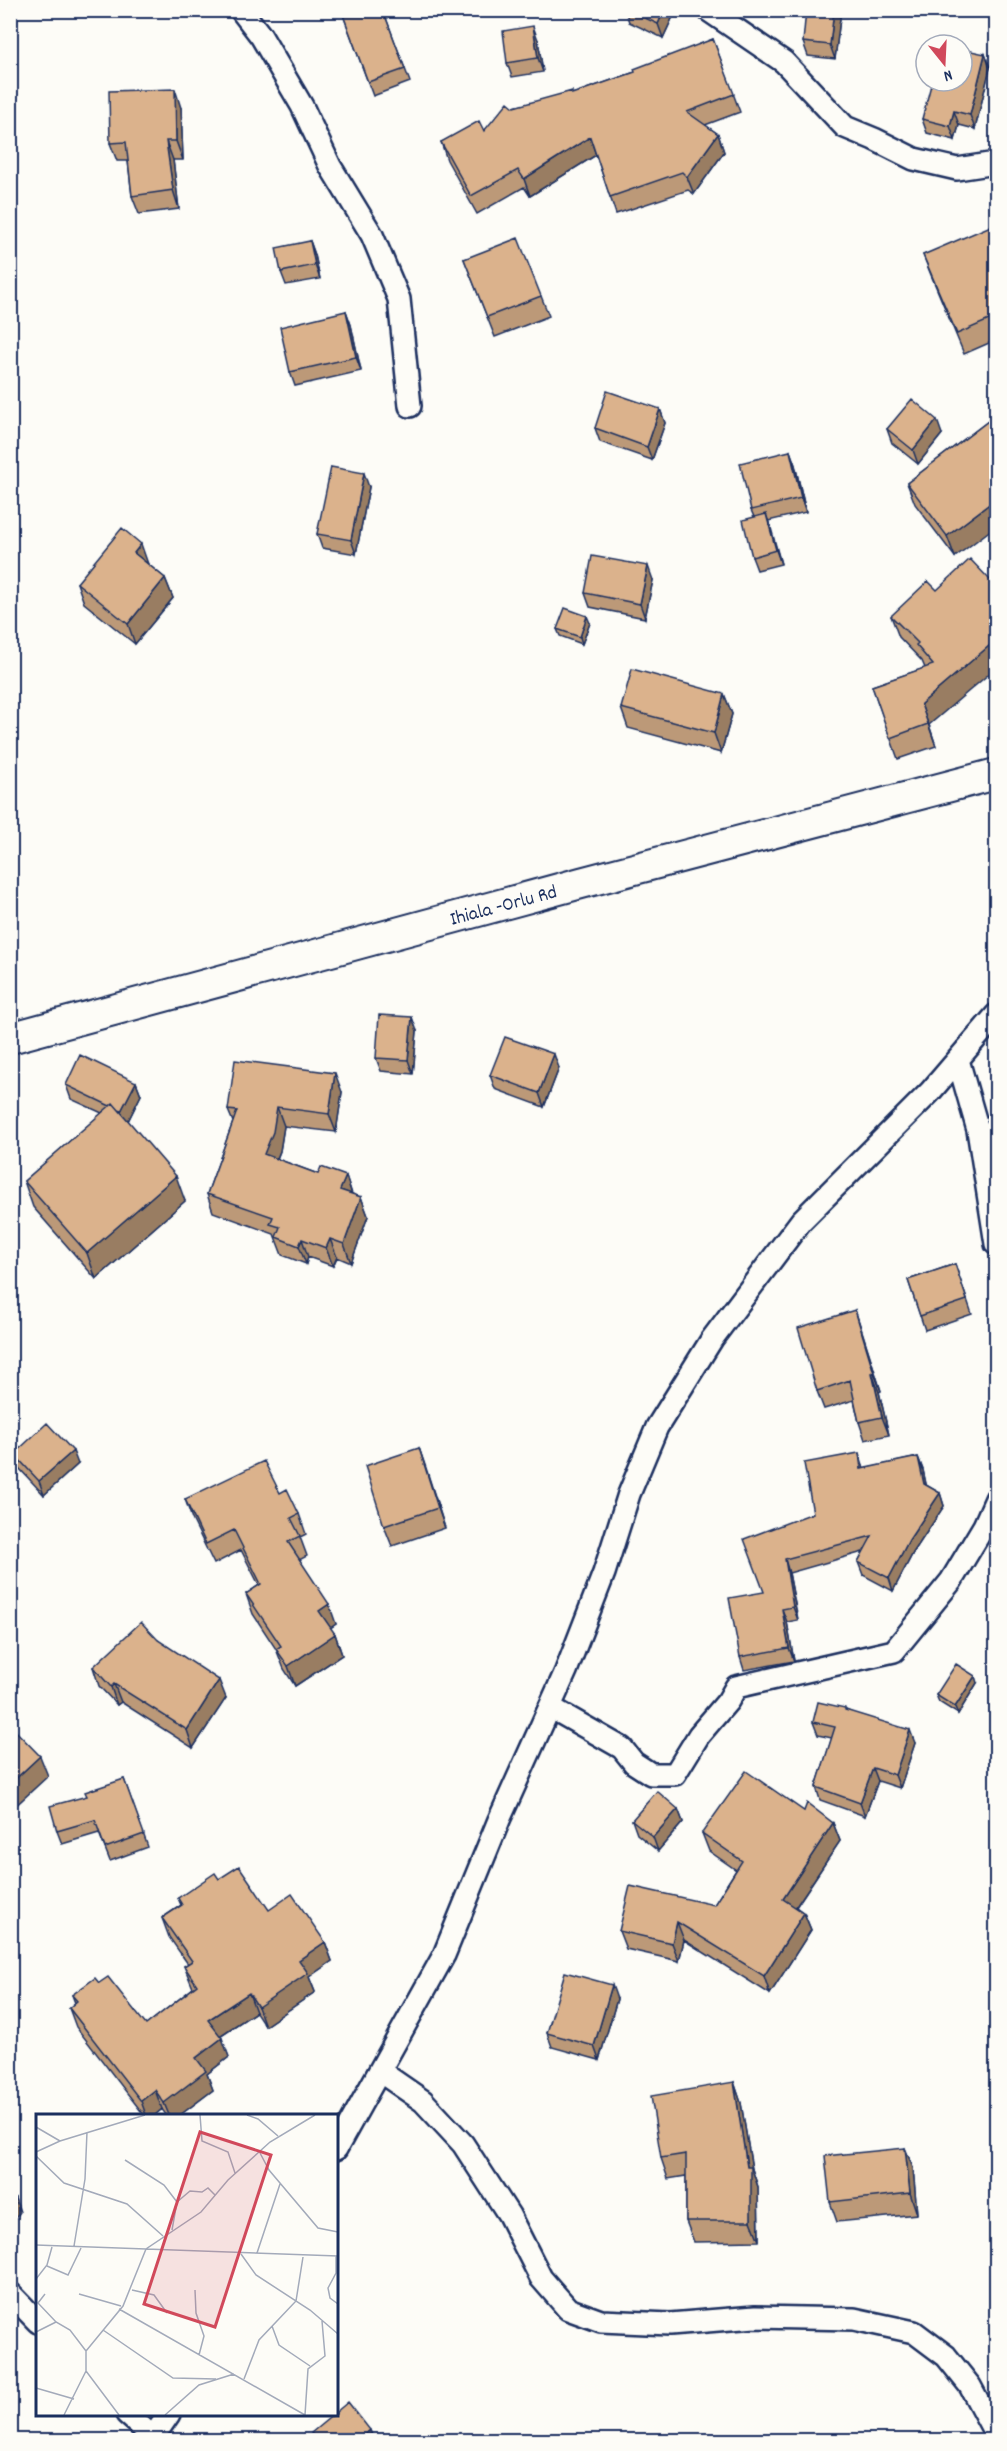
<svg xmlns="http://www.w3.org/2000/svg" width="1007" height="2451" font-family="Dekko,sans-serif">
  <rect width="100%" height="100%" fill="#fdfcf7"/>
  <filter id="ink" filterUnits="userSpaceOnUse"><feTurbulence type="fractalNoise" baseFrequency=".0167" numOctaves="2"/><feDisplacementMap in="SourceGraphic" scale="12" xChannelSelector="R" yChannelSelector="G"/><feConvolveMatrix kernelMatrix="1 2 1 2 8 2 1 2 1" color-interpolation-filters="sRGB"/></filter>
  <g filter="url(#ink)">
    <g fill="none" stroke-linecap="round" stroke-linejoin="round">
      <g stroke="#1b2f5e" stroke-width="26">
        <path id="street" d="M241,10l20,26 41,70 28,60 42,69 27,64 11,107
          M708,10l76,52 61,65 29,12 40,20 43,10 39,-6
          M958,1060l20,70 18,114
          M550,1707l72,41 12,15 17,11h24l24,-39 29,-34 8,-14 158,-36 57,-70 33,-55 12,-27
          M381,2072l42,29 40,43 46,71 32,63 27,31 33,12 69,3 85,-7 99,2 60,13 32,24 24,30 26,49
          M336,2149l108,-194 55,-135 67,-149 38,-98 25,-79 28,-67 55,-88 89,-118 129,-129 66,-77
          M10,2293l28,29
          M127,2414l26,23
          M151,2440l18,-26"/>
      </g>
      <g stroke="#1b2f5e" stroke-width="34">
        <path id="secondary" d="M10,1038l571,-155 415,-109"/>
      </g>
      <use href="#street" stroke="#fdfcf7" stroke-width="21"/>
      <use href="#secondary" stroke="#fdfcf7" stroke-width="30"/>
    </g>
    <path fill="#bc9978" stroke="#1b2f5e" stroke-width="1.5" d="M383,10l27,72 -37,14 -31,-84z
      M625,10h51l-13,28 -34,-16z
      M841,10l-6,49 -27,-3 -5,-14z
      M713,39l27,73 -35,13 13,9 6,18 -30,42 -6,-4 -72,24 -20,-59 -66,41 -6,-9 -47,27 -30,-54 -6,-18 43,-11 30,-24 58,-13 63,-22z
      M538,40l5,32 -31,5 -5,-14z
      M985,54l5,14 -15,61 -16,-4 -4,15 -28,-7 -5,-14z
      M181,108l2,52h-10l6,49 -40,5 -7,-18 -4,-35h-11l-7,-18z
      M996,234v106l-32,14 -33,-79 -8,-20z
      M310,241l5,14 5,24 -34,6 -5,-13z
      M464,259l77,37 8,20 -54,21z
      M346,311l5,14 10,46 -66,15 -5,-14z
      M660,409l5,14 -13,37 -52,-18 -5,-14z
      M996,415l-41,142 -40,-53 -8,-21z
      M887,429l55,5 -24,30 -26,-21z
      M790,451l5,14 11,47 -38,9 13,43 -24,6 -5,-13 2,-40 -3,-7z
      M369,487l-13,67 -34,-6 -5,-14z
      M148,564l17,14 8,20 -38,46 -51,-41 -7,-20z
      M653,580l-8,38 -55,-11 -5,-14z
      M937,590l-8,135 7,21 -38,13 -26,-73 53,-18 -3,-7 -23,-24 -8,-21z
      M590,623l-8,21 -22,-8 -3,-7z
      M724,694l8,20 -11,39 -93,-25 -7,-20z
      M417,1031l-4,43 -32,-3 -5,-13z
      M559,1068l-15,39 -49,-18 -5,-14z
      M136,1082l5,13 -13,26 57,80 -89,78 -63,-72 -9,-26 78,-68 -31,-14 -5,-14z
      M342,1092l-6,40 -52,-6 -4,25 -3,8 41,15 28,2 6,18 9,3 7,19 -17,47 -14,-6 -4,9 -25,-9 -2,7 -24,-9 -8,-21 -61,-22 -6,-18 26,-72 -5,-12z
      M955,1264l17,50 -47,16 -17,-50z
      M855,1310l26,81 -2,1 10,43 -24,5 -6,-18 -5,-22 -30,9 -7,-18z
      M419,1448l26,80 -53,18 -8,-20z
      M14,1454l64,10 -34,31 -25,-27z
      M918,1457l5,13 3,15 14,8 4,13 -31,47 -20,38 -30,-16 -5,-13 5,-10 -74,21 9,47 -11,2 7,39 -50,9 -4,-13 24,-65 49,-79 50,-47 1,3z
      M280,1493l19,21 7,20 -6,3 7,19 -8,4 37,64 -6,4 5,6 7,21 -47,31 -11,-17 -8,-20 -23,-35 -7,-20 13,-9 -18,-35 -27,14 -22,-45 -7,-20z
      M158,1640l68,58 -33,50 -72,-46 -4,3 -18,-19 -6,-19z
      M977,1683l-19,31 -19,-12 -3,-7z
      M846,1710l69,33 -15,45 -22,-7 -13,35 -45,-16 -4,-13 16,-49 -14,-3 -5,-13z
      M124,1779l24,68 -38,14 -11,-28 -37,11 -5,-13 30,-35z
      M678,1809l5,13 -25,29 -21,-17 -5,-14z
      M804,1811l29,12 7,18 -44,66 8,6 7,17 -41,64 -86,-54 -5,21 -53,-12 -7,-18 95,-26 22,-35 -27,-19 -7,-18z
      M219,1879l50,31 56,32 7,19 -23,16 6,15 -50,34 -9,-14 -36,24 9,21 -22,17 6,16 -33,25h-14l-4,-6 -7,6h-11l-68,-88 -7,-19 6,-5 -3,-8 27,-12 47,42 47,-37 -9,-22 4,-2 -19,-27 -7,-19 19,-13 -3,-7z
      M617,1999l-18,61 -47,-13 -5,-14z
      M734,2082l7,21 11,66 6,18 1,54 -65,1 -8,-21v-45l-18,3 -7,-21z
      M905,2148l8,20 4,46 -80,8 -7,-20z"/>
    <path fill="#997d62" stroke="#1b2f5e" stroke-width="1.5" d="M664,10h12l-13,28 -5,-14z
      M834,10h7l-6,49 -5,-14z
      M533,26l5,14 5,32 -5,-14z
      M985,54l5,14 -15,61 -5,-14z
      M175,89l6,19 2,52 -7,-19z
      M954,111l5,14 -4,15 -5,-14z
      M718,134l6,18 -30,42 -7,-17z
      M590,137l6,18 -66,41 -6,-17z
      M166,141l7,19 6,49 -6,-19z
      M310,241l5,14 5,24 -5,-14z
      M346,311l5,14 10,46 -5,-14z
      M660,409l5,14 -13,37 -5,-13z
      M937,420l5,14 -24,30 -5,-14z
      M790,451l5,14 11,47 -5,-14z
      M364,473l5,14 -13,67 -5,-14z
      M996,499v27l-41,31 -8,-21z
      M766,514l5,14 10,36 -5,-14z
      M141,544l7,20 -14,-11z
      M648,566l5,14 -8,38 -5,-14z
      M165,578l8,20 -38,46 -7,-20z
      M587,616l3,7 -8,21 -2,-7z
      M996,640v28l-67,57 7,21 -15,-42z
      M724,694l8,20 -11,39 -7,-20z
      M412,1017l5,14 -4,43 -5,-14z
      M554,1054l5,14 -15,39 -5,-14z
      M335,1073l7,19 -6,40 -7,-18z
      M136,1082l5,13 -15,30 -5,-14z
      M277,1107l7,19 -4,25 -9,22 -7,-19z
      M176,1176l9,25 -89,78 -9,-26z
      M346,1176l6,19 -12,-5z
      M361,1197l7,19 -17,47 -7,-19z
      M302,1239l6,18 -2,7 -7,-18z
      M330,1239l7,18 -4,9 -7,-18z
      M855,1310l6,18 20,63 -7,-18z
      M872,1373l7,19 10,43 -7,-18z
      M419,1448l7,20 19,60 -7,-20z
      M73,1451l5,13 -34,31 -5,-14z
      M859,1453l4,13 3,16 -5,-13z
      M918,1457l5,13 6,27 -5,-13z
      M940,1493l4,13 -31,47 -20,38 -4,-13 20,-38z
      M785,1559l4,14 9,47 -5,-13z
      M329,1604l7,20 -10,7 -7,-20z
      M782,1609l5,13 7,39 -5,-13z
      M335,1634l7,21 -47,31 -7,-20z
      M975,1676l2,7 -19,31 -3,-7z
      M219,1680l7,18 -33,50 -6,-18z
      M114,1684l7,18 -4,3 -6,-18z
      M910,1730l5,13 -15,45 -5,-13z
      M40,1756l8,20 -38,35v-27z
      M873,1768l5,13 -13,35 -5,-13z
      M678,1809l5,13 -25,29 -5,-14z
      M833,1823l7,18 -51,76 -6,-18z
      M804,1913l7,17 -41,64 -6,-18z
      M677,1922l7,18 -5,21 -7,-18z
      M325,1942l7,19 -23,16 6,15 -50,34 -7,-19 41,-47z
      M612,1985l5,14 -18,61 -5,-14z
      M249,1993l7,19 -41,27 -7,-19z
      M222,2038l7,19 -22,17 6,16 -33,25h-11l-5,-12 32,-45z
      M734,2082l7,21 11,66 6,18 1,54 -8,-20 -4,-54z
      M155,2090l7,19 -7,6h-9l-5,-14z
      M905,2148l8,20 4,46 -7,-21z
      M15,2198l5,14 -10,14v-21z
      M370,2430l4,10h-17z"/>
    <path fill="#dbb28c" stroke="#1b2f5e" stroke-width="1.5" d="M346,10h37l22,59 -37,13 -26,-70z
      M628,10h36l-6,14z
      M806,10h28l-4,35 -27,-3z
      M533,26l5,32 -31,5 -4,-32z
      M713,39l21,55 -47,18 31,22 -31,43 -5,-5 -72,25 -20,-60 -66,42 -6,-9 -47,26 -30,-54 38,-21 5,10 24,-29 6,5 58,-16v3l63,-22 -1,-3z
      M962,49l23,5 -15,61 -16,-4 -4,15 -28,-7 10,-38h30z
      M175,89l1,52h-10l7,49 -41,6 -6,-54 -16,1 -1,-52z
      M993,225l3,9v83l-39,17 -34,-79z
      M518,238l23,58 -54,21 -23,-58z
      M310,241l5,24 -34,7 -5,-24z
      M346,311l10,46 -66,15 -10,-45z
      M607,391l53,18 -13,38 -52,-19z
      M912,399l25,21 -24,30 -26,-21z
      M996,415v84l-49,37 -40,-53z
      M790,451l11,47 -50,12 -11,-47z
      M331,467l33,6 -13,67 -34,-6z
      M766,514l10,36 -24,7 -9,-37z
      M122,528l19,16 -7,9 31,25 -37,46 -51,-41z
      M592,556l56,10 -8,38 -55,-11z
      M970,559l20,21 6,-2v62l-75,64 7,20 -38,14 -18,-52 61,-21 -17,-20 2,-2 -27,-27 37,-35 9,9z
      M565,608l22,8 -7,21 -23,-8z
      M632,669l92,25 -10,39 -93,-25z
      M379,1015l33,2 -4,43 -32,-2z
      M505,1037l49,17 -15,39 -49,-18z
      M80,1055l56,27 -15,29 -2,-1 -6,-7 -3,3 -44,-21z
      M235,1060l100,13 -6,41 -52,-7 -4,25 -9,22 54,20 3,-7 25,9 -6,14 21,7 -17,47 -14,-5 -4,9 -24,-9 -3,7 -23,-9 4,-10 -10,-3 3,-7 -66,-23 30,-83 -9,-1z
      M113,1103l63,73 -89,77 -63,-72z
      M955,1264l12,36 -47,16 -12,-36z
      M855,1310l19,63h-2l10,44 -23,5 -9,-42 -33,11 -19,-63z
      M47,1423l26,28 -34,30 -25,-27z
      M419,1448l19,60 -54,18 -19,-60z
      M859,1453l2,16 57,-12 6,27 16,9 -31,47 -20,38 -31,-16 14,-26 -87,23 8,48 -11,2 7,39 -49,9 -11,-59 35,-6 -20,-53 69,-26 -9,-50z
      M264,1461l16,32 7,-4 12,25 -8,4 9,18 -12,6 41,62 -10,7 16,23 -47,32 -12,-17 5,-3 -35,-52 15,-10 -27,-54 -28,14 -21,-45z
      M141,1622l17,18 61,40 -32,50 -73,-46 -3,3 -18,-20z
      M956,1664l19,12 -20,31 -19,-12z
      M818,1702l27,6v2l65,20 -15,45 -22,-7 -13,35 -44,-16 19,-60 -22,-5z
      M10,1725l30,31 -30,28z
      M746,1771l58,40 3,-8 26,20 -50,76 21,14 -40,63 -87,-54 -5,21 -53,-12 11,-45 84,19 28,-44 -40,-28z
      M124,1779l20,55 -39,14 -10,-28 -38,11 -7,-25 37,-10 -2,-4z
      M657,1791l21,18 -25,28 -21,-17z
      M239,1866l30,44 23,-16 33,48 -26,18 9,13 -50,34 -9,-14 -41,27 14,18 -26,20 10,13 -42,32 -9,-13 -14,11 -72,-93 8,-7 -5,-6 23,-17 4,5 9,-6 38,48 51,-40 -13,-19 8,-5 -30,-43 20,-13 -4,-7 37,-25 4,6z
      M565,1972l47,13 -18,61 -47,-13z
      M734,2082l13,85h4v54h-65v-67l-25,4 -10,-62z
      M905,2148l5,45 -80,9 -5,-46z
      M10,2195l5,3 -5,7z
      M348,2402l22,28 -13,10h-40l-6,-7 23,-19h2v-2z
      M812,2438l1,2h-11z"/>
  </g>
  <g text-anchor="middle" stroke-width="4.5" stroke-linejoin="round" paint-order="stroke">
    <g font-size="20" fill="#1b2f5e" stroke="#fdfcf7">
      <text transform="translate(503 904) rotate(-15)" y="7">Ihiala -Orlu Rd</text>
    </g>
  </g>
  <g transform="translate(36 2114)">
    <rect width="302" height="302" fill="#fdfcf7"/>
    <path fill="none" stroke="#a3aaba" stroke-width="1.5" d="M164,1l2,26 26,11 7,21M211,1l11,4 20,17M0,13l24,14M0,38l24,-11 85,-26M224,39l9,17 49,58 20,4M0,42l28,27 63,21 36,32M89,46l39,25 13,17 -5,28M141,88l13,-11 12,1 6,-4 7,7M0,131l302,11M38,132l11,-67 2,-47M221,139l23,-69M205,140l15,21 54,35 28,24M300,142v17l-8,15 2,10 8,6M11,152l21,9 13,-27M0,165l11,-14 5,-18M96,176l22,5 13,18M159,176l1,23 8,23 -5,19M9,180l-7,9 18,19 14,8 16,21M43,180l42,12M83,195l186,106M236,212l7,19 31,21M67,216l70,48 43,1M0,218l20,-10M208,265l15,-39 37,-39 7,-44M0,274l38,11M28,301l22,-44M83,301l-33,-44v-20l37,-45 23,-57 55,-37 27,-32 42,-38 45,-27M129,301l34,-30 35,-11M269,301l3,-46 17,-13 -3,-35"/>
    <path fill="#d1495b" fill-opacity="0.15" stroke="#d1495b" stroke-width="3" d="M164,18l71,23 -56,172 -71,-23z"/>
    <rect width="302" height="302" fill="none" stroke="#1b2f5e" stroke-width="3"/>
  </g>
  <rect width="1007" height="2451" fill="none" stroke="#fdfcf7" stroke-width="36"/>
  <rect x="18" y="18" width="971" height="2415" fill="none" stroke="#1b2f5e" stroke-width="2" filter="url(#ink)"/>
  <g transform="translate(944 63) rotate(162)"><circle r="28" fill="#fdfcf7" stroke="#a3aaba" stroke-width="1.5"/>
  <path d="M0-4.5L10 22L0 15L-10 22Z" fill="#d1495b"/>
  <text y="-9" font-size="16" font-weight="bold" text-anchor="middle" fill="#1b2f5e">N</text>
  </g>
</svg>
